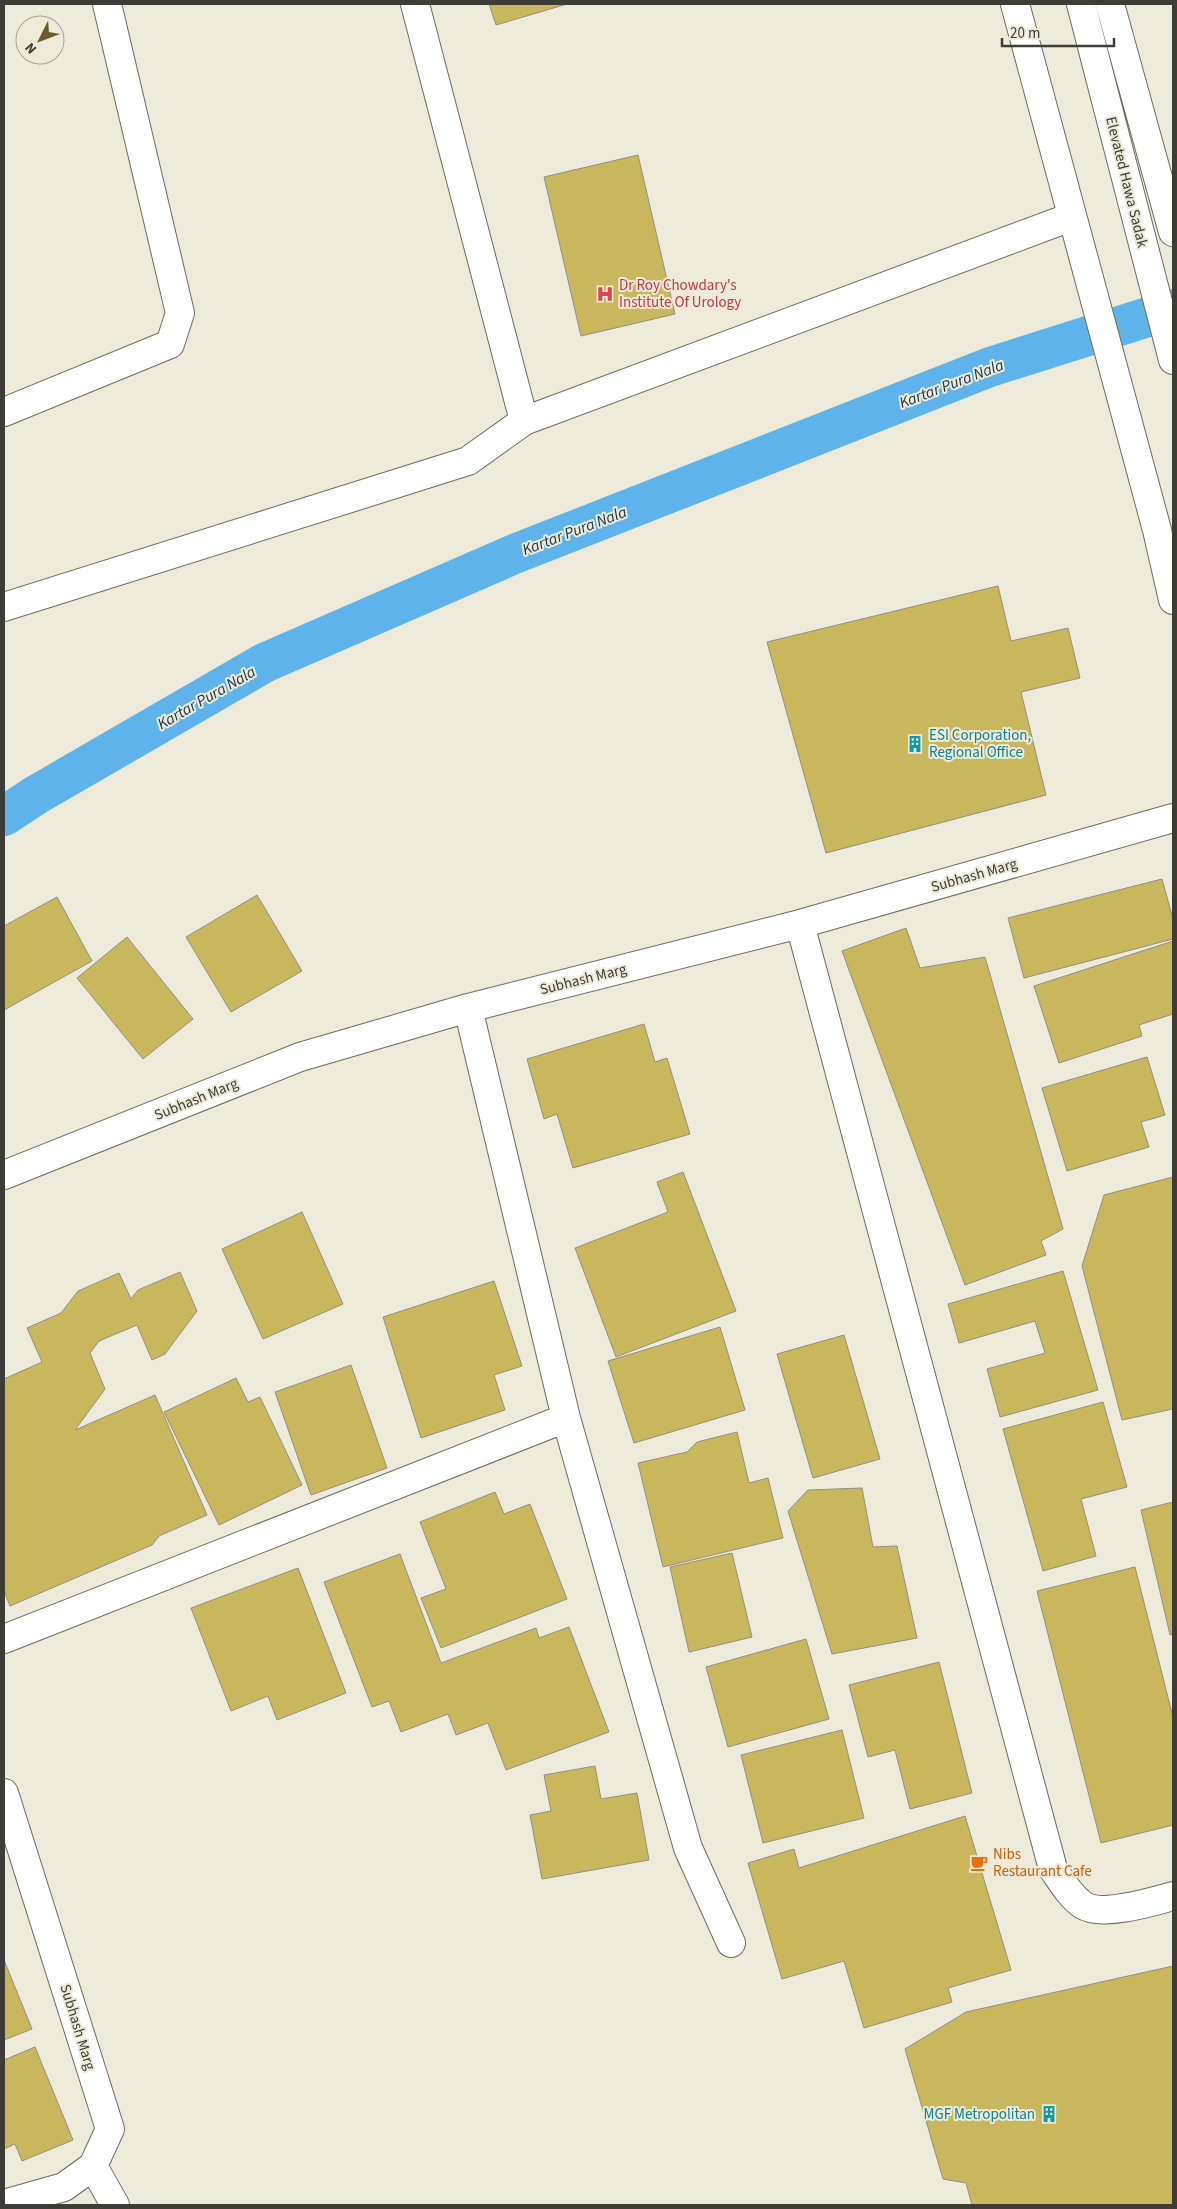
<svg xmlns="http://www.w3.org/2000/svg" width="1177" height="2209" font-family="'Source Sans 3',sans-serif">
  <rect width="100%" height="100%" fill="#edeada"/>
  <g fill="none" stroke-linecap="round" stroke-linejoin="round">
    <path stroke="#5eb4ea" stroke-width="40" d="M4,816l32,-21 228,-132 248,-108 478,-188 183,-58"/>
  </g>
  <path fill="#c8b75c" stroke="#939081" d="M489,4h78l-71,21z
    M638,155l37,159 -94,22 -37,-159z
    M998,586l13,55 57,-13 12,50 -59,14 25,103 -220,58 -59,-211z
    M1162,879l11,40v20l-149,39 -16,-60z
    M257,895l45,76 -71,41 -45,-75z
    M57,897l35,64 -88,49v-84z
    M906,928l14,40 65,-11 78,272 -22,12 5,14 -81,30 -123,-334z
    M127,937l66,82 -50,40 -66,-81z
    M1173,941v73l-34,11 3,11 -83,27 -25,-77z
    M644,1024l11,38 12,-4 23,76 -117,34 -16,-54 -13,5 -17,-60z
    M1147,1057l18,58 -24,7 8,25 -82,24 -25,-83z
    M683,1172l53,139 -120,46 -41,-109 93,-36 -11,-30z
    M1173,1177v232l-51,11 -40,-154 22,-71z
    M302,1212l41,92 -80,35 -41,-90z
    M1063,1271l35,119 -98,27 -13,-48 58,-16 -10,-32 -76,22 -11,-39z
    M180,1272l17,39 -32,43 -13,6 -15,-35 -38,16 -9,12 15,36 -30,41 80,-35 52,120 -48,21 -7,9 -142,61 -6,-15v-212l38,-17 -15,-34 34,-15 17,-22 41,-18 12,26 7,-9z
    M494,1281l28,85 -28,9 11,35 -84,28 -38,-121z
    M720,1327l25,83 -111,33 -26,-82z
    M844,1335l36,124 -67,19 -36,-124z
    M351,1365l36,103 -76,27 -36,-103z
    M236,1378l12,24 12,-5 42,88 -83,40 -55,-113z
    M1103,1402l24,85 -46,12 15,57 -53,15 -40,-142z
    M737,1432l12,51 19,-5 15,60 -120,29 -25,-104 49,-11 10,-10z
    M862,1488l11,59 24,-1 20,92 -85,16 -44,-143 20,-21z
    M495,1492l9,22 26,-10 37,95 -126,49 -20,-50 25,-9 -26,-67z
    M1173,1502v132l-3,1 -29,-125z
    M732,1553l20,84 -63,15 -19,-85z
    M400,1554l41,109 95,-35 3,10 30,-11 40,105 -103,38 -18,-47 -32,12 -8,-21 -47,18 -12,-31 -17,6 -48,-125z
    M1135,1567l38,150v108l-72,18 -64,-252z
    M298,1568l48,125 -69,27 -9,-24 -37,15 -40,-103z
    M806,1639l23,80 -101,28 -22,-80z
    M939,1662l33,131 -62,16 -15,-59 -27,7 -19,-72z
    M842,1730l22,88 -101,25 -22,-88z
    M595,1766l6,33 36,-6 12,67 -107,19 -12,-64 21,-4 -7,-36z
    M965,1816l46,154 -63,18 4,14 -88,26 -20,-67 -62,18 -34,-116 46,-14 5,19z
    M4,1960l28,69 -28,11z
    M1173,1966v239h-201l-6,-22 -23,-4 -38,-130 61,-37z
    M35,2047l38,93 -51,21 -7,-17 -11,5v-89z"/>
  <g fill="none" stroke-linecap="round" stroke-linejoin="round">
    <g stroke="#6d6b5c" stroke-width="30">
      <path id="minor" d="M4,412l166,-68 10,-31 -73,-309
        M524,421l547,-204
        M4,607l464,-146 56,-40 -109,-417
        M800,924l253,945c9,13 17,27 30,36 18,12 69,-3 90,-9
        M468,1008l98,410 122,430 43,95
        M4,1175l296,-118 168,-49 332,-84 373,-106
        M4,1639l562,-221
        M4,1793l106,336 -17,37 -29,21 -60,17
        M93,2166l22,39"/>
    </g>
    <g stroke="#6d6b5c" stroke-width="30">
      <path id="major" d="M1015,4l142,526 16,70
        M1081,4l92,356
        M1110,4l63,228"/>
    </g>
    <use href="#minor" stroke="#fff" stroke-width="28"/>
    <use href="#major" stroke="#fff" stroke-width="28"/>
  </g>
  <defs>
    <g id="hospital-bare" transform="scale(1.35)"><path d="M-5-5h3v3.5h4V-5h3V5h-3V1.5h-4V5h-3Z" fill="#e0444e" stroke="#edeada" stroke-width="2.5" paint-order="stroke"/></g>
    <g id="building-bare" transform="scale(1.35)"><path d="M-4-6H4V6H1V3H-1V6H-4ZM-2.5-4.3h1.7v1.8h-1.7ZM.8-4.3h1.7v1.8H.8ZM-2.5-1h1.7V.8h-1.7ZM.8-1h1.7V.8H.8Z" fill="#0f9aa8" stroke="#edeada" stroke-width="2.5" paint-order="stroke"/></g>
    <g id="cafe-bare" transform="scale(1.35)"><path d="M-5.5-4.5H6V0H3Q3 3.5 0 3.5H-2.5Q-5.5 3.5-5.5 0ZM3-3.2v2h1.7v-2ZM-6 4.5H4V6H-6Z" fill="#e8710a" stroke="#edeada" stroke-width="2.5" paint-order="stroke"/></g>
  </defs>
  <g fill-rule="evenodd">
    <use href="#hospital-bare" x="605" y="294"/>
    <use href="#building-bare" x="915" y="744"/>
    <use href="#cafe-bare" x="979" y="1863"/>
    <use href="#building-bare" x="1049" y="2114"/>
  </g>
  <g text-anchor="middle" stroke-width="4" stroke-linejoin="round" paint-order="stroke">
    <g font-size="15" fill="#3d3c36" stroke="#edeada">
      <text transform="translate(1127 182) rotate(76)" y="5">Elevated Hawa Sadak</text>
      <text transform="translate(974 875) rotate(-16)" y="5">Subhash Marg</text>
      <text transform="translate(583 979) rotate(-14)" y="5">Subhash Marg</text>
      <text transform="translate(196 1099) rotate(-22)" y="5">Subhash Marg</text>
      <text transform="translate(78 2027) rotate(73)" y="5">Subhash Marg</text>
    </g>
    <g font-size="15" fill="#be3a42" stroke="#edeada" text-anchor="start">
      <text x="619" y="290">Dr Roy Chowdary's<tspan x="619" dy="17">Institute Of Urology</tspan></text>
    </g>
    <g font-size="15" fill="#0d838f" stroke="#edeada" text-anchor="start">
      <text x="929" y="740">ESI Corporation,<tspan x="929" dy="17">Regional Office</tspan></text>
      <text x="1035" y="2119" text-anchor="end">MGF Metropolitan</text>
    </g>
    <g font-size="15" fill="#c56008" stroke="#edeada" text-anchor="start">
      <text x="993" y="1859">Nibs<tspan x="993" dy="17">Restaurant Cafe</tspan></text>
    </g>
    <g font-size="16" font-style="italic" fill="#10354c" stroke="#edeada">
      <text transform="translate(951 383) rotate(-21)" y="6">Kartar Pura Nala</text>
      <text transform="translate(574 530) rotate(-21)" y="6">Kartar Pura Nala</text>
      <text transform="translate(206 697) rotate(-30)" y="6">Kartar Pura Nala</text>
    </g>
  </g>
  <rect width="1177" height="2209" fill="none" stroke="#3d3c36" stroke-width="10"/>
  <g transform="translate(40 40) rotate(228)"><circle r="24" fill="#edeada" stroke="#a7a498"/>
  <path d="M0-4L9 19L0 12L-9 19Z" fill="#685c29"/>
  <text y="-8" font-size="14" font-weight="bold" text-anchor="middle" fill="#3d3c36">N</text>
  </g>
  <path d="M1002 38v8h112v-8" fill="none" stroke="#3d3c36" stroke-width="2.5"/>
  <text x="1010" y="38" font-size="15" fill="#3d3c36" stroke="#edeada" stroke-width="4" paint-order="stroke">20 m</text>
</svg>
